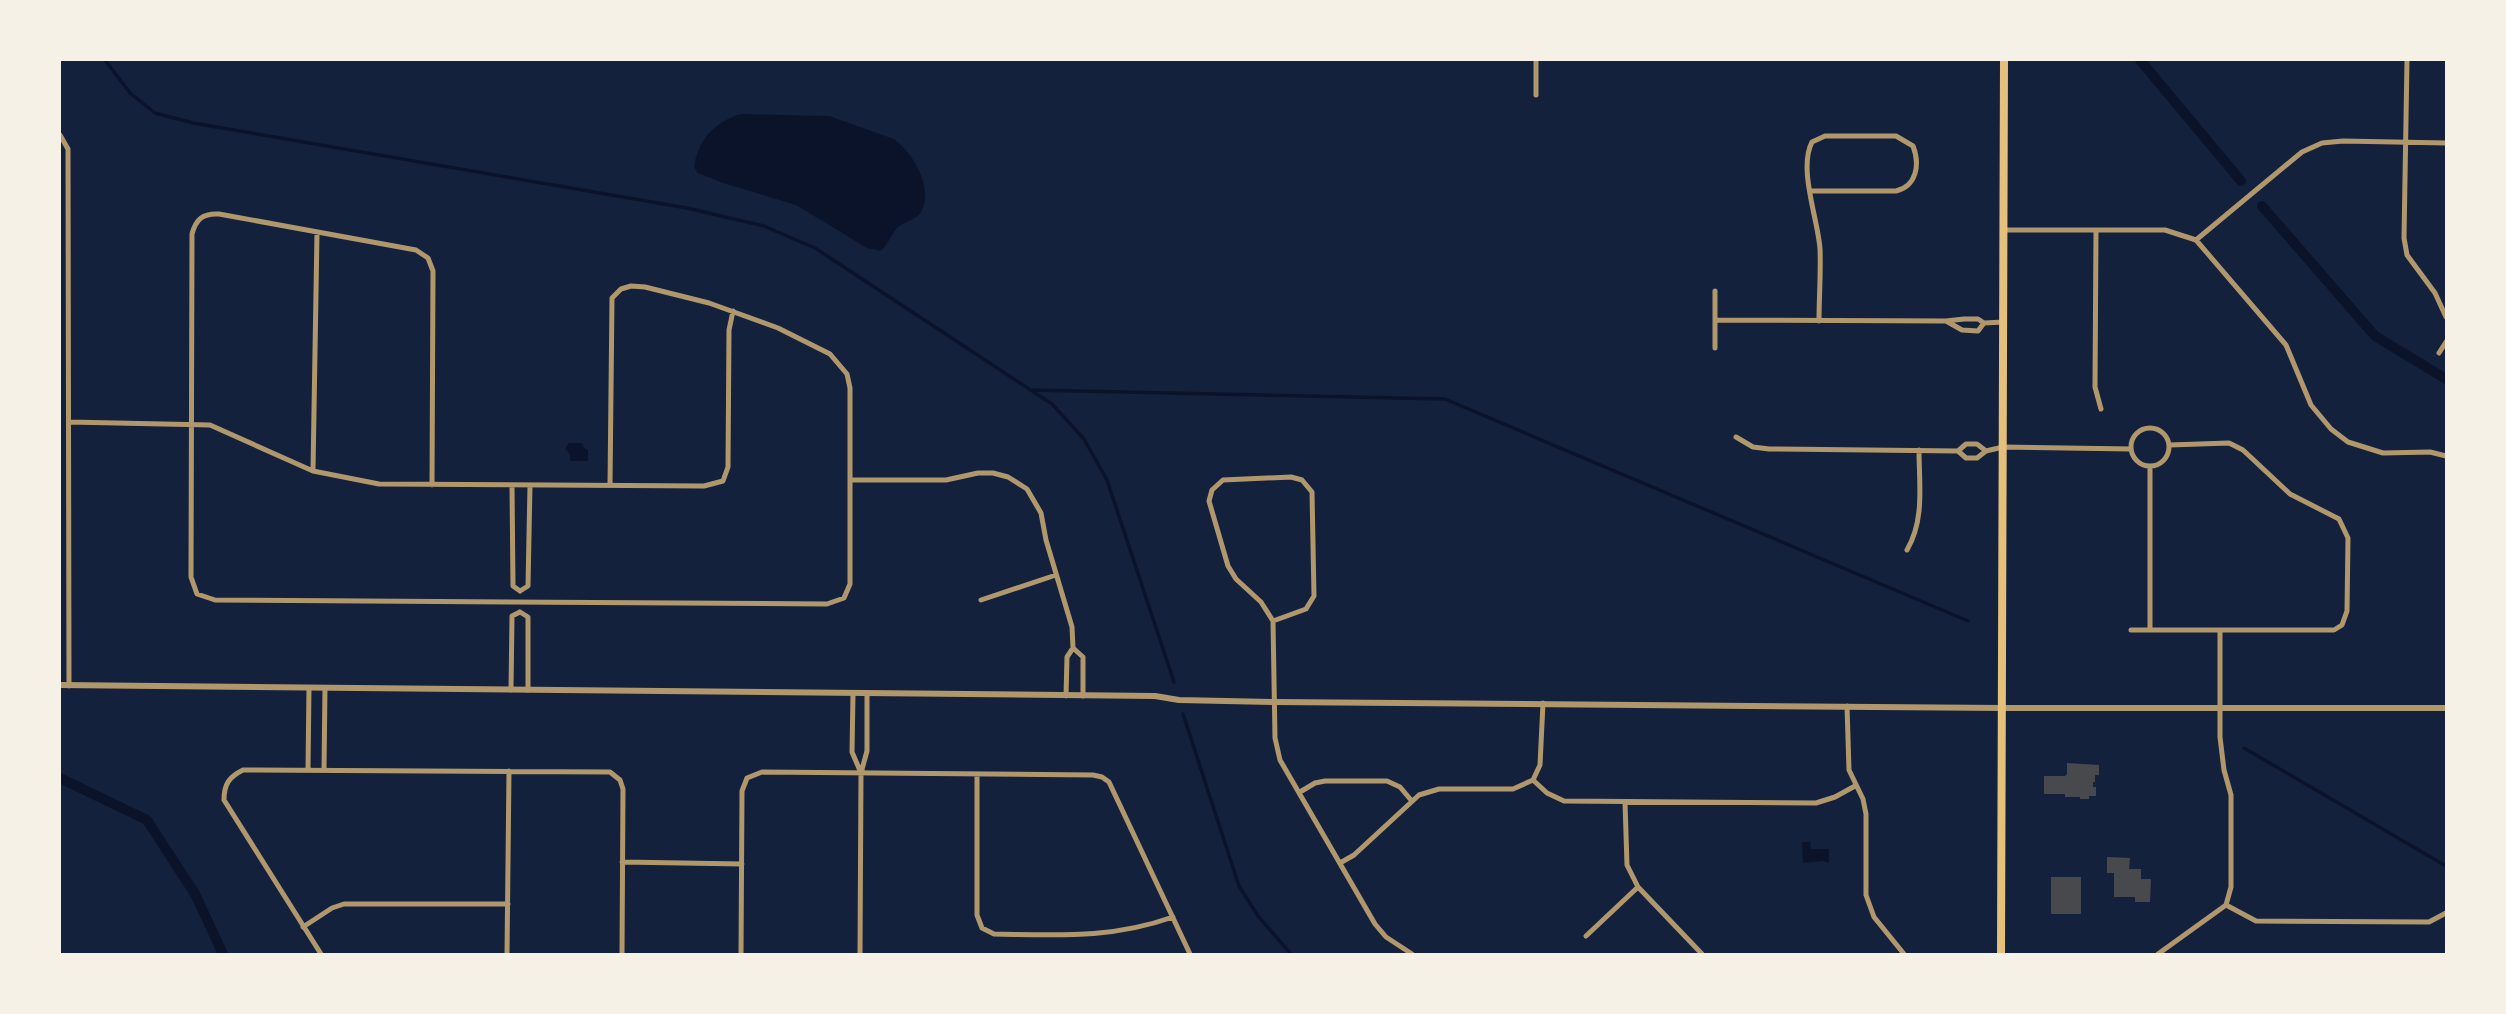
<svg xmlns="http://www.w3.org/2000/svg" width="2506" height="1014" font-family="Spectral,serif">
  <rect width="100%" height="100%" fill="#14213d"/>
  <path fill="#0b132b" d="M741,114l88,2 65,23c18,13 38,46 29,69 -4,12 -18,13 -26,20 -6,7 -9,16 -16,23l-14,-3 -71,-43 -73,-22 -25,-10 -4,-6c4,-27 20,-45 47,-53z
    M569,443h13l2,5 4,2v11h-18v-7l-5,-5z
    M1802,842h8l1,7h18v14l-6,-2 -20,2z"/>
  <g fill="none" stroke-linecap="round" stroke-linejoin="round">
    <path stroke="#0b132b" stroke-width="3.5" d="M105,60l25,33 25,20 38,10 494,85 77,18 51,22 237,156 32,35 23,41 67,202
      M1032,390l413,9 523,222
      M1183,714l56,172 19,30 33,38
      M2244,748l202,118"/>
    <path stroke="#0b132b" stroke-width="10" d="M2140,60l101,121
      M2262,206l113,130 71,43
      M60,778l87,42 48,74 28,60"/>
  </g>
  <path fill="#48494c" d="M2067,763l32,2v10h-4v7h-2v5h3v9h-7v3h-9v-2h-15v-3h-21v-18h21l2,-2z
    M2107,857l23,1 -1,11h12v10h10l-1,23h-15v-5h-21v-24h-7z
    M2051,877h30v37h-30z"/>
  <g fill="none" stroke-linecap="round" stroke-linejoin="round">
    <path stroke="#b1986c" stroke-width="5" d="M2407,60l-3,178 3,17 28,38 11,24
      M1536,95v-35
      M60,135l8,14 1,537
      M1810,191h86c21,-5 24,-27 17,-45l-17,-10h-71l-13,6c-14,27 6,77 8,107 1,24 -1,48 -1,72
      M2004,230h161l31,10 106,-88 20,-9 21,-2 103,2
      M2096,230l-1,157 6,22
      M2196,240l90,105 25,60 20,24 17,13 35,11 47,-1 16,4
      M1715,291v57
      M1715,320l231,1
      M1984,323l-6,8 -16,-1 -16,-9 18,-2h14l6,4 20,-1
      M2439,353l7,-11
      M69,422l141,3 103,46 66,13 325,2 19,-5 5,-14 1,-137 4,-19
      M2131 447a19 19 0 1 1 38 0a19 19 0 1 1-38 0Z
      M1736,437l17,10 16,2 189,2
      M1966,444h11l9,7 -9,7h-11l-8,-7z
      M1986,451l17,-4 128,2
      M2150,466v164
      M313,471l4,-238
      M850,480h96l32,-7h15l15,4 19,12 14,24 5,27 26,87 1,21
      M432,485l1,-214 -5,-13 -12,-8 -197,-36c-16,-1 -23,5 -27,20l-1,343 6,17 18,6 612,4 17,-6 6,-14v-196l-3,-14 -17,-20 -52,-26 -69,-25 -64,-16 -14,-1 -10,3 -9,9 -2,187
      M512,485l1,101 7,5
      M1907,550c18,-31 12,-66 12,-100
      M520,591l8,-5 2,-101
      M981,600l75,-25
      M520,612l8,5v73
      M1273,621l33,-12 8,-13 -2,-104 -10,-12 -11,-3 -68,3 -11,10 -3,11 19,65 8,13 25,23 12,19 2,117 5,22 95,164 11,13 26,17
      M2131,630h203l8,-5 5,-14 1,-73 -9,-19 -49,-25 -47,-44 -14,-7 -60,2
      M2220,630v107l4,33 7,25v92l-5,18
      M511,690l1,-74 8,-4
      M853,694l-1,58 9,21
      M1066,696l1,-39 6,-9 10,9v39
      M1847,706l2,64 14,29 3,15v81l8,22 30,37
      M308,770l1,-82
      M324,770l1,-82
      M977,774v141l5,13 12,6c64,1 117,5 179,-17
      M1533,780l14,13 17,8 252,2 19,-6 20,-11
      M1300,792l15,-9 10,-2h62l13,6 11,13
      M1625,802l2,63 11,22 64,67
      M622,862l120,2
      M1340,863l14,-8 65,-60 20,-6h74l20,-9 7,-15 3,-62
      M2226,905l30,16 173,1 17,-9
      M303,927l29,-19 12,-4h164
      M1586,936l52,-49
      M321,954l-97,-154c0,-16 5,-23 19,-30l367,2 10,8 3,9 -1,165
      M507,954l2,-183
      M741,954l1,-163 5,-13 15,-6 331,3 9,2 7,5 81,172
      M860,954l1,-181 6,-22v-57
      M2158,954l68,-49"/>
    <path stroke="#b1986c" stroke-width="6" d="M60,685l1095,11 24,4 96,2 728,6h443"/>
    <path stroke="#e5c07b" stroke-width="8" d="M2001,954l3,-894"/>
  </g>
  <rect width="2506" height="1014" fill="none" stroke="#f6f1e7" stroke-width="122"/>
</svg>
